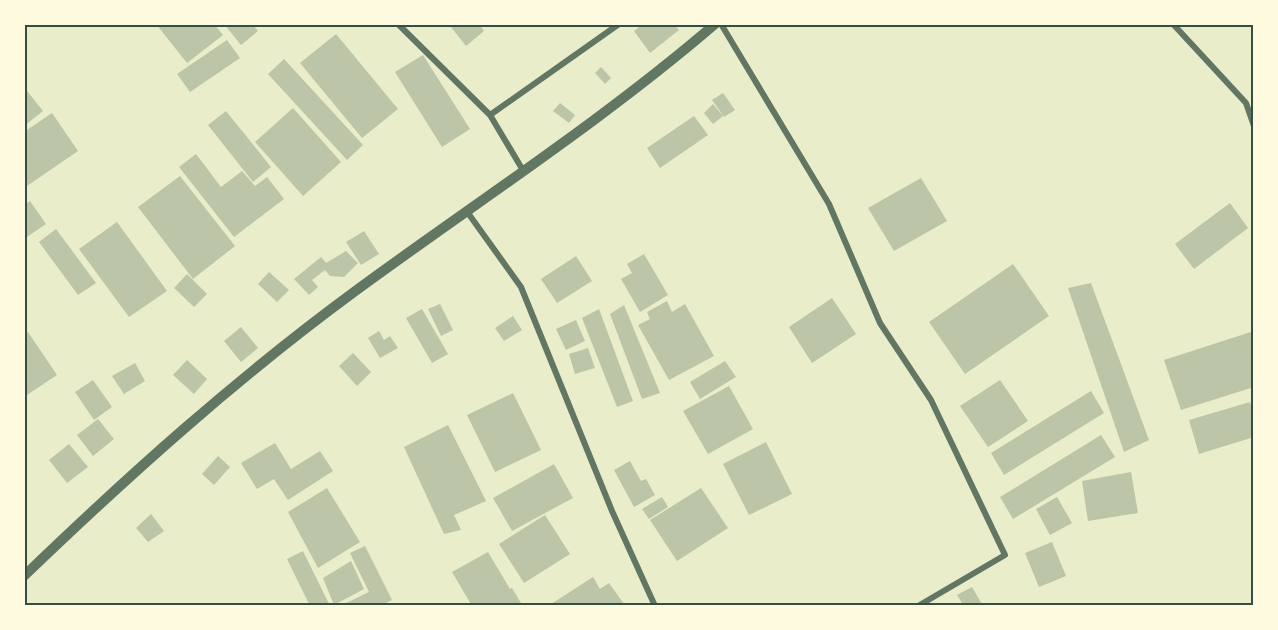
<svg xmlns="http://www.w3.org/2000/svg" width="1278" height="630" font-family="Jost,sans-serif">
  <rect width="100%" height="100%" fill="#e9edc9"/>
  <path fill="#bcc5a7" d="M156,24h58l9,11 -36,28z
    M224,24h28l6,7 -17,14z
    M454,24h25l5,7 -18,15 -15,-19z
    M643,24h31l5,6 -29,23 -16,-22z
    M336,34l62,75 -36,29 -62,-75z
    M227,40l13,18 -50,34 -13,-18z
    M423,55l47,74 -28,18 -47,-75z
    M284,59l79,86 -16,15 -79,-86z
    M601,67l10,11 -6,6 -10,-11z
    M24,87l19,24 -19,15z
    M723,93l12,17 -11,7 -12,-17z
    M560,103l15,12 -6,8 -16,-12z
    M713,104l10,12 -10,8 -9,-11z
    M293,108l48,54 -38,34 -48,-54z
    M226,111l45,56 -18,15 -45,-57z
    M52,113l26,38 -54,37v-56z
    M694,116l14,19 -48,33 -13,-20z
    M196,154l25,33 21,-16 13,15 12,-9 17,22 -50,38 -55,-70z
    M180,176l55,70 -42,33 -55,-72z
    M921,178l26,43 -53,30 -26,-43z
    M30,201l16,23 -22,15v-34z
    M1230,203l18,25 -54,41 -19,-25z
    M117,222l50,69 -38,26 -50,-68z
    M56,229l40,54 -18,12 -39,-53z
    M364,231l15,23 -18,11 -15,-23z
    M346,251l12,12 -14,14 -14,-1 -5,-6 -13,10 6,7 -9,8 -15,-16 27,-22 5,6z
    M644,254l24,41 -28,17 -19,-33 11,-6 -5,-9z
    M576,256l16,25 -35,22 -16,-24z
    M1013,264l36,52 -84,58 -36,-52z
    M269,272l20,18 -12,12 -19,-18z
    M187,274l20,20 -13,13 -20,-19z
    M1091,283l58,157 -25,12 -56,-164z
    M832,298l24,36 -44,29 -23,-36z
    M667,301l5,11 13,-8 29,52 -45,24 -31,-55 12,-6 -3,-7z
    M440,304l13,26 -12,6 -13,-27z
    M624,305l36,88 -18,6 -32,-85z
    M422,309l26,45 -16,9 -26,-45z
    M599,309l34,92 -16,6 -35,-89z
    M513,316l9,14 -18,11 -9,-13z
    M576,320l9,21 -19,9 -10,-21z
    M241,327l17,21 -17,14 -17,-21z
    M379,331l5,9 6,-4 8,12 -18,10 -12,-20z
    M1254,331v56l-73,23 -17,-50z
    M28,332l29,43 -33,22v-62z
    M588,348l7,20 -20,6 -6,-20z
    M353,353l18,19 -14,14 -18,-20z
    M187,360l20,19 -13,15 -21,-19z
    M725,361l11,16 -36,22 -10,-17z
    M135,363l10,18 -21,13 -12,-18z
    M93,380l19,27 -18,13 -19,-28z
    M1000,380l28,41 -40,26 -28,-41z
    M729,386l24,43 -45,25 -25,-43z
    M1091,391l13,22 -100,62 -13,-22z
    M513,393l28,57 -46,22 -28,-57z
    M1250,402l4,13v22l-55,17 -10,-34z
    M98,419l16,20 -21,17 -16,-21z
    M448,425l38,76 -32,14 7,15 -17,4 -40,-87z
    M1101,435l14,22 -102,62 -13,-22z
    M766,442l26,52 -43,21 -26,-51z
    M275,443l16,26 29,-18 13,20 -45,29 -14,-21 -17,10 -16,-26z
    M69,444l19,23 -21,16 -18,-23z
    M218,456l12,11 -16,18 -12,-11z
    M630,461l11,20 5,-2 9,16 -21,12 -20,-37z
    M554,464l19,34 -61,33 -19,-33z
    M1131,472l7,41 -50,8 -6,-40z
    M327,488l33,54 -42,26 -30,-56z
    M701,488l27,40 -51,33 -27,-41z
    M662,497l6,10 -19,12 -7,-10z
    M1057,497l15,26 -22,12 -14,-26z
    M151,514l13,17 -16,11 -12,-14z
    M545,515l25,39 -46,29 -25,-39z
    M1052,542l14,34 -27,11 -14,-34z
    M365,546l27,54 -12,6h-40l29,-14 -19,-39z
    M303,551l27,55h-20l-23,-47z
    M488,552l22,37 2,-1 9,15 -6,3h-43l-20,-34z
    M351,561l13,28 -30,16 -11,-27z
    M593,577l7,12 9,-6 15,21 -4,2h-72z
    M972,587l11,19h-19l-7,-11z"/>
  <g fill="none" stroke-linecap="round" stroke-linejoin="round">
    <path stroke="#617663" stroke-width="6" d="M398,24l92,91 34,57
      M721,24l108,180 51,119 51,77 74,155 -87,51
      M1173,24l73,79 8,23
      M490,115l129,-91
      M468,213l53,74 91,224 43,95"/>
    <path stroke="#617663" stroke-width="10" d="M24,576c105,-101 213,-198 330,-284 121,-89 247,-170 361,-268"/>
  </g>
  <rect width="1278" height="630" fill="none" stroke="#fefae0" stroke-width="51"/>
  <rect x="26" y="26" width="1226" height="578" fill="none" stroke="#344e41" stroke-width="2"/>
</svg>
